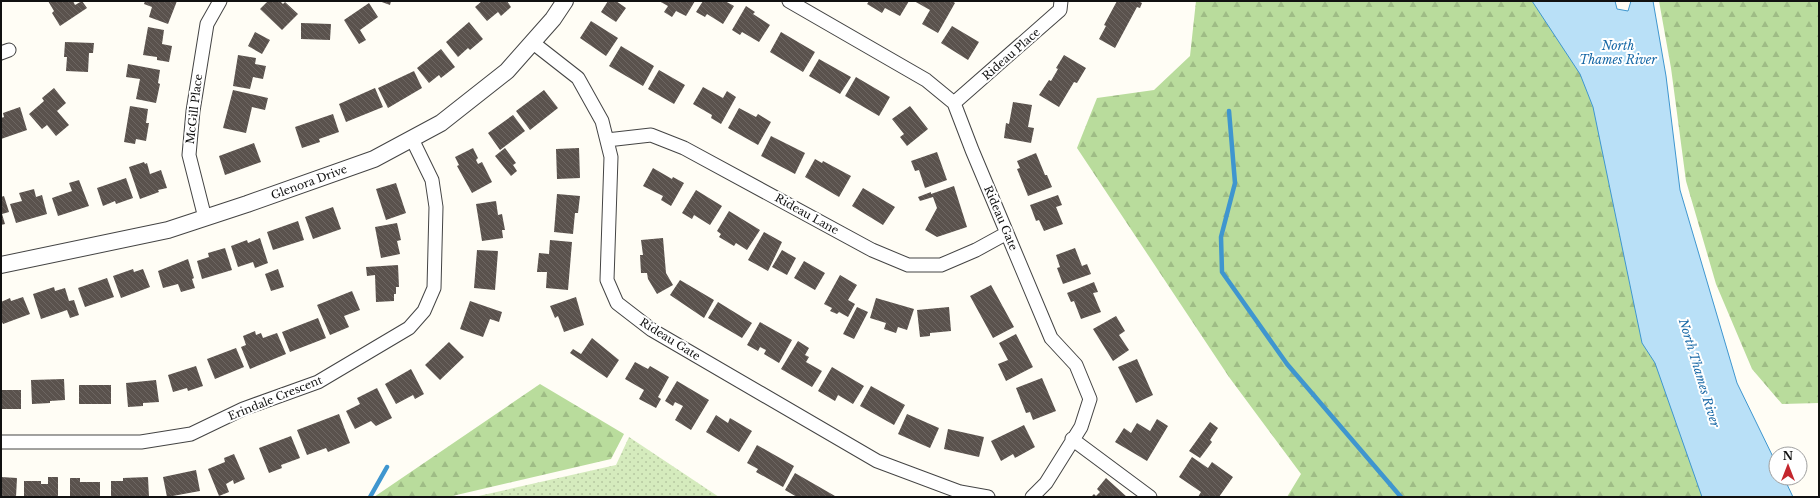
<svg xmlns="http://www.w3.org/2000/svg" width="1820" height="498" font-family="'Libre Baskerville',serif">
  <defs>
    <pattern id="grass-dots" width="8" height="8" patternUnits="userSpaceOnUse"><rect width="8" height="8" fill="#d5ebbd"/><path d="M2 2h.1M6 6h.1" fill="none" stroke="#b6c8a1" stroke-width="1.8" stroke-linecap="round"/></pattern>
    <pattern id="forest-firs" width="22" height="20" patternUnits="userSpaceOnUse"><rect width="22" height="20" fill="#b9dc9c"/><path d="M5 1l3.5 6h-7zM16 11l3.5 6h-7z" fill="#9ebc85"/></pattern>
    <pattern id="building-back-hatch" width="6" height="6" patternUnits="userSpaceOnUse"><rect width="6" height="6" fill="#5a524d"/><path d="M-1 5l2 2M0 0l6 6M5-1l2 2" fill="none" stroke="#6d6662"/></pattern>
  </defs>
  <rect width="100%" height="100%" fill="#fffdf5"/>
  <path fill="url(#grass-dots)" d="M629,437l90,60h-245l142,-32z"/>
  <path fill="url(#forest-firs)" d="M1196,1h343l45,65 122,431h-419l14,-23 -72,-97 -152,-229 20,-50 57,-8 36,-34z
    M1659,1h160v402l-37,1 -30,-35 -36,-85 -30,-103 -15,-113z
    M540,384l84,50 -13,25 -163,38h-74z"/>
  <path fill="#b9e0f7" stroke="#3f96cf" d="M1532,1h83l2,8 11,2 3,-10h22l13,75 14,114 57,193 39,80v15h8l9,19h-91l-47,-134 -13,-20 -49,-236 -13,-33z"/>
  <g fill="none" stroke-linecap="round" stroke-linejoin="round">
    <path stroke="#3f96cf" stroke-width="4.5" d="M1229,111l6,72 -14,54 1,35 65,92 114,133
      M370,497l17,-30"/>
  </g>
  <path fill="url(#building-back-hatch)" d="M48,1h25l2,4 7,-4 5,7 -27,18 -8,-13 2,-2z
    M145,1h32l-9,23 -19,-7 3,-10 -8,-3z
    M268,1h12l3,3 2,-2 13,12 -16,16 -22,-21z
    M379,1h12l-1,4z
    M482,1h25l4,6 -10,9 -3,-4 -11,9 -12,-14z
    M608,1h8l10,7 -10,14 -15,-10z
    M659,1h36l-9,15 -10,-5 -4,6 -8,-5 4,-6z
    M703,1h22l9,5 -11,18 -16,-10 -2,3 -9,-5z
    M869,1h40l-9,15 -15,-8 -3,5 -15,-9z
    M914,1h38l3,2 -17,30 -16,-9 8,-14z
    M1117,1h21l4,2 -2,5 -3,-1 -22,41 -16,-9 7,-13 -2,-1z
    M369,3l9,14 -18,13 6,10 -7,4 -15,-24z
    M746,6l9,6 -2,2 17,11 -11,17 -17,-10 -2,3 -8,-5z
    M591,21l27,17 -12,18 -26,-18z
    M469,22l14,17 -13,11 -2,-2 -10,9 -12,-15z
    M301,23l30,1 -1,16 -29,-1z
    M952,26l27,16 -11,18 -27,-17z
    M148,27l16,3 -2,14 10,2 -3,16 -12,-2v-3l-14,-2z
    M255,32l15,8 -8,14 -14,-8z
    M781,32l34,20 -12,20 -33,-20z
    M65,42l29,1 -1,10h-4l-1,19 -22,-1 1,-14h-3z
    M621,46l33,20 -11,20 -34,-20z
    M441,49l14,18 -14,11 -2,-3 -10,8 -12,-15z
    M238,55l18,3 -1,6 11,2 -3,13 -10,-2 -3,12 -17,-3z
    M1064,55l22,13 -9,15 -3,-1 -15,25 -20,-12 10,-15 2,1 7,-12 -2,-1z
    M819,59l32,18 -11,17 -31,-18z
    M128,64l32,6 -2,13 2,1 -4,19 -20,-4 4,-20 -14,-2z
    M659,70l26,15 -11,19 -26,-15z
    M414,71l8,17 -34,20 -10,-20z
    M856,77l34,20 -11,19 -34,-20z
    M703,87l20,11 4,-7 9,6 -15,27 -10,-6 1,-3 -19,-11z
    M54,88l12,15 -9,8 12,14 -13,11 -9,-11 -5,4 -13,-15 15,-13 -2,-3z
    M375,88l8,19 -37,15 -7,-18z
    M233,90l35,8 -3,12 -13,-3 -6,26 -23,-5z
    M544,90l14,18 -28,22 -14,-19z
    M1013,102l19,3 -4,22 6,1 -3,15 -27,-5 2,-15 3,1z
    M130,106l18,3 -2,14h3l-3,18 -10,-2 -1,5 -11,-2z
    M910,106l18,23 -21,17 -7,-9 4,-3 -12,-15z
    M20,107l7,23 -26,9v-21l3,-1 -1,-4z
    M739,108l17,9 2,-3 13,8 -13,23 -30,-17z
    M333,114l6,18 -20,7 1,3 -18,6 -7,-21z
    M513,115l12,16 -25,19 -12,-17z
    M771,136l34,17 -10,21 -34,-18z
    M254,143l7,19 -36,13 -6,-19z
    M473,148l5,10 -2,2 2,4 4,-2 10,20 -20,11 -15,-27 2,-1 -4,-8z
    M505,148l11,15 -3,2 4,6 -6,5 -16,-20z
    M579,148l1,30 -23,1 -1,-30z
    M937,152l10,28 -22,8 -6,-18 -4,1 -4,-10z
    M1036,153l9,22h2l5,12 -24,9 -11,-27 3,-1 -3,-7z
    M815,159l7,4 1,-2 28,15 -12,21 -34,-20z
    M144,162l1,2 2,-1 3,11 11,-4 6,18 -9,2 1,2 -19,7 -11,-32z
    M653,168l19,11 1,-2 11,6 -13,23 -10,-6 2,-4 -20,-10z
    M126,178l7,20 -17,6 -1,-3 -12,5 -6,-18z
    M79,180l10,26 -31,10 -6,-18 20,-7 -3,-8z
    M396,183l10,30 -20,7 -10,-31z
    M954,186l13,41 -30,10 -12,-7 12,-22 -4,-11 -13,4 -2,-4 13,-5v2z
    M863,188l32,19 -12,18 -31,-19z
    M34,189l2,8 6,-2 5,19 -31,9 -6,-19 12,-3 -3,-8z
    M696,190l26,16 -12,19 -16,-10 -2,4 -10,-6z
    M557,194l23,2 -2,17h-3l-2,21 -19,-2z
    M1058,195l4,10 -6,2 7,17 -19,7 -5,-11 -3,1 -6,-16z
    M4,196l5,16 -7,2 3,10 -4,1v-28z
    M496,201l2,14 4,-1 3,16h-3l1,8 -21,3 -6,-37z
    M333,207l8,22 -28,10 -8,-22z
    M729,211l31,19 -13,20 -11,-7 -2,3 -15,-9 2,-3 -4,-3z
    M298,221l6,19 -31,10 -6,-18z
    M397,223l4,17 -4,1 3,13 -19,4 -6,-31z
    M764,232l18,10 -14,29 -20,-11z
    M260,238l8,25 -13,5 -2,-6 -15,5 -7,-21 16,-6 1,3z
    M663,238l3,35 7,12 -16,9 -9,-15 -1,-6h-6l-1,-18h3l-2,-15z
    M550,240l22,2 -4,48 -22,-2 1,-16h-10l2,-19 10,1z
    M225,248l7,22 -30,9 -5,-18 12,-4 -1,-4z
    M1075,248l7,18 5,-2 4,10 -28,10 -6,-16 3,-1 -4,-12z
    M477,250l21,1 -3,39 -21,-2z
    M782,250l14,8 -9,17 -15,-8z
    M188,259l6,19 -2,1 3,9 -14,4 -3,-8 -15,4 -5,-17z
    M804,261l21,12 -10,17 -21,-12z
    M398,265l1,22h-3v7h-2v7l-18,1 -1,-27 -8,1 -1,-9z
    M133,269l1,3 9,-3 7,18 -29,11 -8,-22z
    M278,269l6,18 -13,4 -6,-17z
    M840,275l17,10 -9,15 7,4 -7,13 -9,-5 -2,2 -7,-3 2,-3 -8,-4z
    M107,278l7,19 -29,10 -7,-19z
    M680,280l34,20 -10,18 -34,-23z
    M1094,282l4,10 -5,1 8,19 -20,7 -7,-18 -3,1 -4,-9z
    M991,285l23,42 -21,11 -23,-42z
    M54,287l1,4 10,-3 4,13 5,-1 5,15 -9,3 -3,-8 -26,9 -8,-25z
    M352,291l8,19 -16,6 5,11 -19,8 -13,-30z
    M23,297l7,17 -27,10 -2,-4v-18l9,-4 1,3z
    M576,297l8,28 -20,7 -6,-16 -3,2 -5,-12z
    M876,298l38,11 -7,21 -9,-3 -2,6 -12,-4 2,-6 -16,-5z
    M470,301l32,11 -3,10 -9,-3 -7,18 -23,-8z
    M718,302l34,21 -10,15 -34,-20z
    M857,307l11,5 -14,27 -11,-5z
    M949,307l2,24 -21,2v3l-10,1 -3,-27z
    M1116,316l9,15 -6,4 10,15 -16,11 -20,-32z
    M318,318l8,20 -36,14 -8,-20z
    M760,322l32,18 -13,23 -15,-9 2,-4 -6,-3 -2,4 -11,-6z
    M255,331l1,4 5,-2 2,5 14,-5 9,21 -36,15 -9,-22 5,-2 -3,-9z
    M1016,334l17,33 -27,14 -8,-17 10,-4 -9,-17z
    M592,338l27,22 -12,18 -37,-25 3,-4 8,5z
    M798,341l11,7 -4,7 4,2 -3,5 16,9 -10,16 -31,-18z
    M449,342l15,15 -24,23 -15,-15z
    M236,348l8,19 -29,12 -8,-20z
    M1137,359l16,36 -17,8 -18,-36z
    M635,362l13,7 2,-3 19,11 -11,20 3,2 -5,9 -17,-9 5,-9 -19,-11z
    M196,366l7,20 -15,5 -1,-3 -14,4 -5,-17z
    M832,367l32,19 -11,18 -15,-9 -3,6 -17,-10z
    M411,369l13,25 -9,5 -2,-4 -17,9 -11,-20z
    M1042,378l14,33 -23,9 -3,-8 -4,1 -10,-25z
    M64,379l1,21 -15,1v2l-18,1 -1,-24z
    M156,380l3,22 -16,1v3l-15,1 -2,-24z
    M677,381l32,19 -18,30 -16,-10 8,-14 -8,-4 -2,4 -8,-5z
    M79,385h32v19h-32z
    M871,386l34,19 -11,20 -34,-19z
    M377,388l15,30 -16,8 -5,-5 -16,8 -9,-18 14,-7 -3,-6z
    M1,390h20v19h-20z
    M339,414l11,29 -22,9 -2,-4 -19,7 -10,-25z
    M907,414l32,14 -9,20 -32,-14z
    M716,415l12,8 2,-5 22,13 -13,21 -33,-20z
    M1157,419l11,7 -21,35 -32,-19 9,-14 7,5 6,-10 13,8z
    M1210,422l8,6 -8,12 2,2 -12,16 -11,-7z
    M1024,425l11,22 -20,11 -2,-4 -12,7 -10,-20z
    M948,429l36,8 -5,20 -35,-8z
    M291,436l9,22 -19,7 1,3 -13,5 -10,-25z
    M757,445l37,21 -11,21 -27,-15 2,-3 -11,-6z
    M234,454l11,25 -11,5 -1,-4 -7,4 3,8 -10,4 -11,-27 17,-7 -1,-4z
    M1192,457l16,11 4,-6 21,15 -14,20h-21l3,-5 -22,-15z
    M196,470l4,21 -33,6 -4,-20z
    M795,473l40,23 -1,1h-37l-12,-7z
    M1,477l16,1 -1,19h-15z
    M48,477h10v20h-34v-16h17v3h7z
    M148,477l1,20h-38v-16h12v-3z
    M70,478h10v4h20v15h-30z
    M1106,478l21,19h-36l3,-3 2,2 4,-4 -3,-3z"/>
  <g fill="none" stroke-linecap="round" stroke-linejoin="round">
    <g stroke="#444" stroke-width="15">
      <path id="minor" d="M789,1l137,79 28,23 18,47 79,188 25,27 14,34 -9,28 -35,56 -14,14
        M532,42l46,36 24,43 9,36 -4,123 10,23 35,27 225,131 83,31 28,5
        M1,53l8,-3
        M954,103l106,-93 1,-9
        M607,140l44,-5 33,13 188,102 36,15h33l35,-15 31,-17
        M205,218l-16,-63 4,-44 14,-87 13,-23
        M1072,439l78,58
        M1,442h140l50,-8 52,-25 75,-27 91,-54 15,-17 10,-23 2,-81 -4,-27 -20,-41"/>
    </g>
    <g stroke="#444" stroke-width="18">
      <path id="tertiary" d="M1,265l167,-35 79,-26 127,-45 67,-36 66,-52 46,-52 12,-18"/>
    </g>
    <use href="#minor" stroke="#fff" stroke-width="13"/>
    <use href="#tertiary" stroke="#fff" stroke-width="16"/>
  </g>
  <g text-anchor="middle" stroke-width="4" stroke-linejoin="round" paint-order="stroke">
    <g font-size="11" fill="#111" stroke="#fff">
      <text transform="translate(1011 54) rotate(-41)" y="4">Rideau Place</text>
      <text transform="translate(194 109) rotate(-83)" y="4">McGill Place</text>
      <text transform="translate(309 182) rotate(-20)" y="4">Glenora Drive</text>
      <text transform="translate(807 214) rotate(29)" y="4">Rideau Lane</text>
      <text transform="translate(1001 218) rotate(67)" y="4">Rideau Gate</text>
      <text transform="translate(670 339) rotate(32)" y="4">Rideau Gate</text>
      <text transform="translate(275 398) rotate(-22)" y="4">Erindale Crescent</text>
    </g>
    <g font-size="12" font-style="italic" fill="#1768a6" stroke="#fff">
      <text x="1618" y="50">North<tspan x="1618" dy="14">Thames River</tspan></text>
      <text transform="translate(1699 373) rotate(73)" y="4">North Thames River</text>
    </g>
  </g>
  <rect width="1820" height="498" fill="none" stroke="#111111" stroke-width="4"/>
  <g transform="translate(1788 466)"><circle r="19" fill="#ffffff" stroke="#a0a0a0"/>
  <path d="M0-3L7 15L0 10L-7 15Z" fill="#c4262e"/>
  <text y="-6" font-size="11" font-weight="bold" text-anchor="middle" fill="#111111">N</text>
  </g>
</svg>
